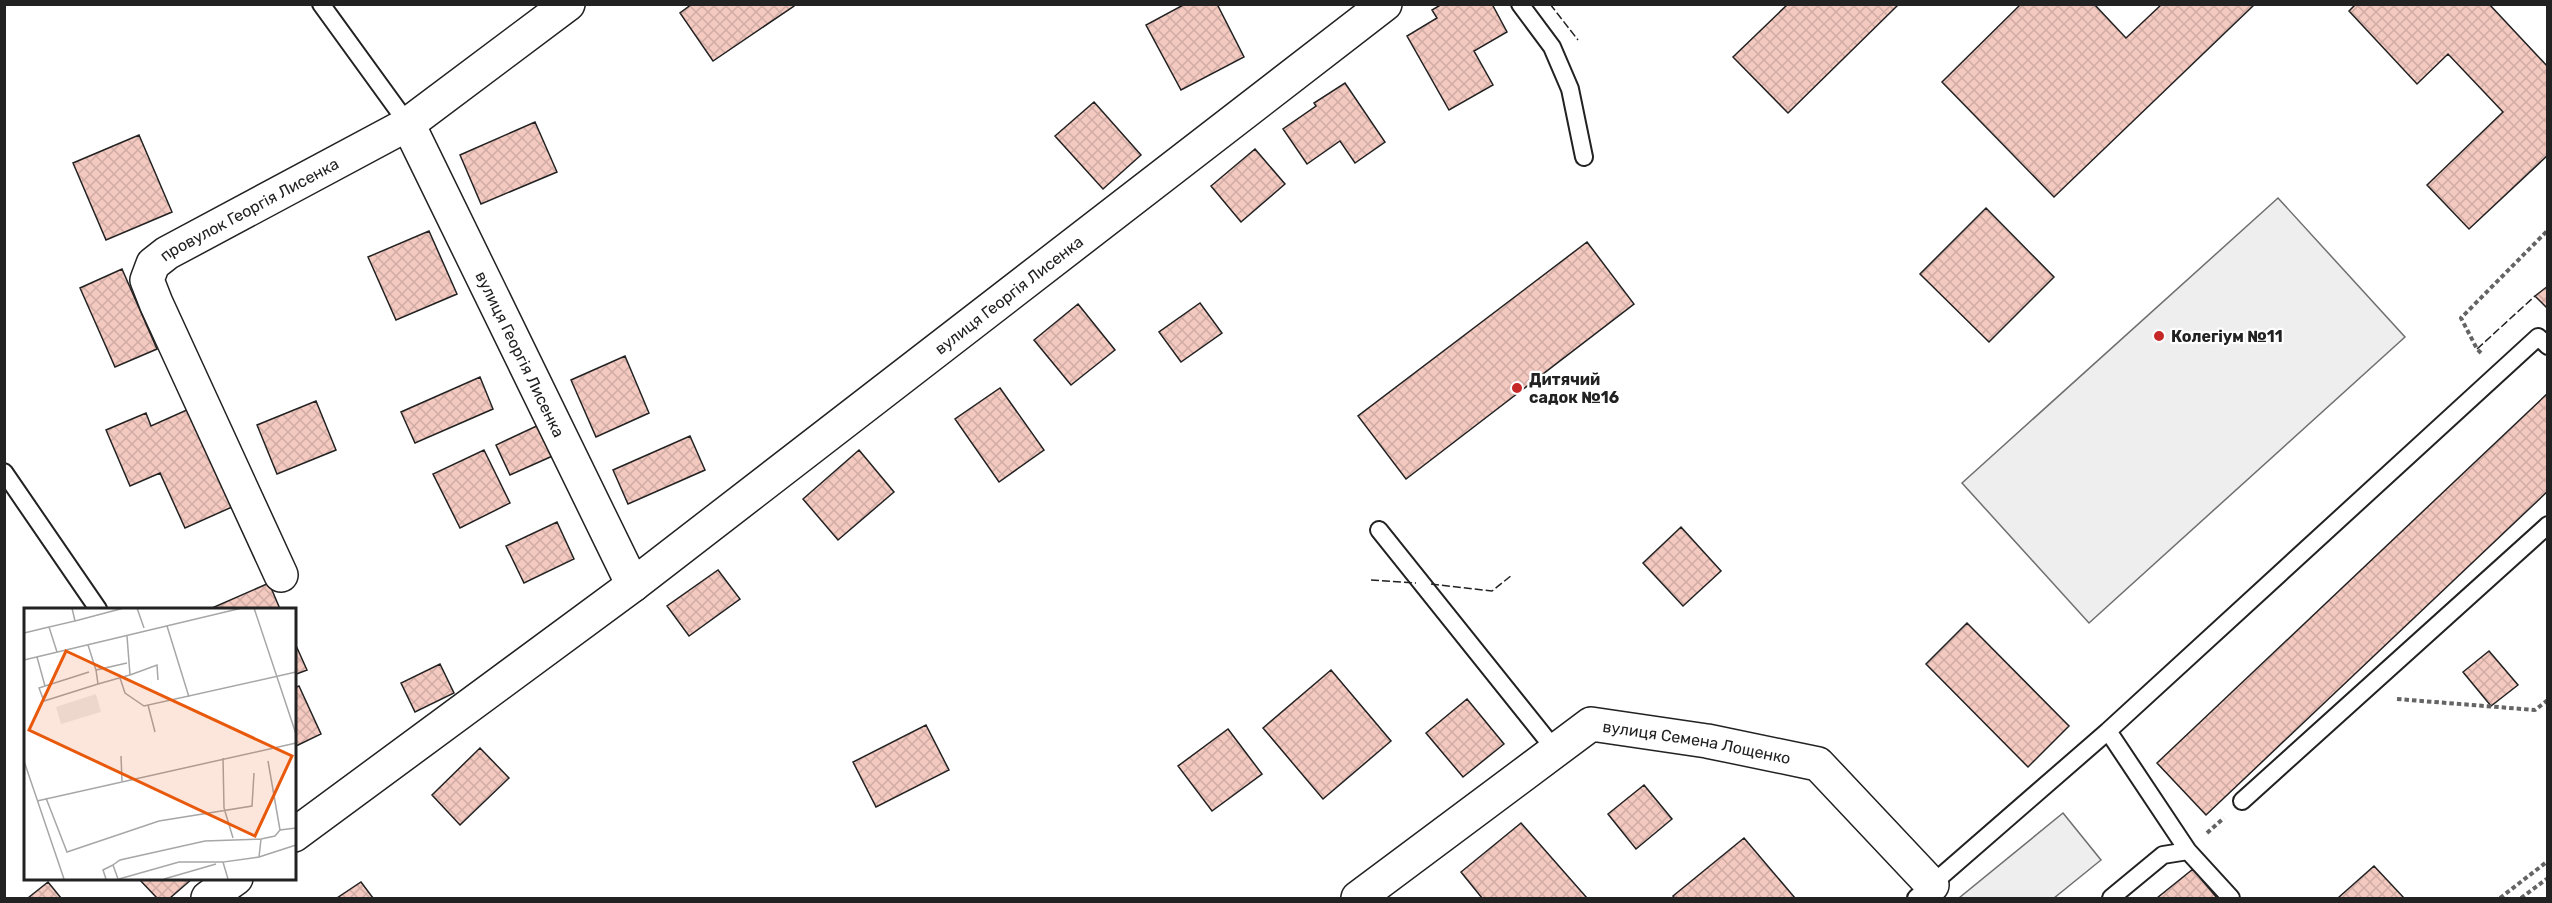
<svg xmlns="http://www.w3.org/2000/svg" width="2552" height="903" font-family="Rubik,sans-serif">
  <defs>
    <pattern id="building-cross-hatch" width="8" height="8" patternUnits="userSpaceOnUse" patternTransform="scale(1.5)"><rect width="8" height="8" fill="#f3c9c0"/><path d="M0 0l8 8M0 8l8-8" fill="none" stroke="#d0aca5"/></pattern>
  </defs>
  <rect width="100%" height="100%" fill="#fff"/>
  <path fill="#eee" stroke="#6f6f6f" stroke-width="1.5" d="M2278,198l127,139 -316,286 -127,-140z
    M2063,813l38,47 -47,38h-95z"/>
  <path fill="url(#building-cross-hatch)" stroke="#222" stroke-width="1.5" d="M692,4h102v2l-81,55 -33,-48z
    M1185,4h32l27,53 -63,33 -35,-65z
    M1442,4h50l15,28 -33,19 19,34 -44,25 -42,-74 30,-18 -5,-8z
    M1788,4h111l-111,109 -55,-56z
    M2021,4h73l32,34 36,-34h93l-201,193 -112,-115z
    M2356,4h133l59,63v88l-79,74 -42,-44 76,-73 -55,-58 -31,30 -68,-73z
    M1345,83l40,59 -30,21 -15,-22 -33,23 -24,-35 33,-23 -2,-3z
    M1094,102l47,53 -38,34 -48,-53z
    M535,122l22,50 -76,32 -21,-49z
    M139,135l33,77 -66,28 -33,-77z
    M1255,149l30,35 -44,38 -30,-36z
    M1986,208l68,69 -65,65 -69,-68z
    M429,231l28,63 -61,26 -28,-63z
    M1587,242l47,62 -228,175 -48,-63z
    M122,269l35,80 -42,18 -35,-79z
    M2548,286v23l-13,-13z
    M1200,303l22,30 -41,29 -22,-30z
    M1078,304l37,46 -44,35 -37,-45z
    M625,356l24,57 -53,24 -25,-57z
    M480,377l13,32 -78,34 -14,-31z
    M1000,388l44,62 -45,32 -44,-63z
    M2548,393v98l-342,324 -49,-52z
    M316,401l20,49 -59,24 -20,-49z
    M189,409l43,98 -47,21 -25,-55 -30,13 -24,-56 40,-17 5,13z
    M543,423l14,31 -47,21 -14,-30z
    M690,436l15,34 -77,34 -15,-34z
    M484,450l26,53 -50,25 -27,-54z
    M859,450l35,42 -56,48 -35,-41z
    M557,522l17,37 -50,24 -18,-37z
    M1681,527l40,44 -38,35 -40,-43z
    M718,570l22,29 -51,37 -22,-30z
    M269,583l11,26h-67l-1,-1z
    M1967,623l102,103 -41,41 -102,-103z
    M294,641l13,29 -13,5z
    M2489,651l29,34 -27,21 -28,-34z
    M440,664l14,29 -39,19 -14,-29z
    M1331,670l60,71 -68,58 -60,-71z
    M299,686l22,48 -27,13v-59z
    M1467,699l37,45 -41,33 -37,-44z
    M926,725l23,45 -73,37 -23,-45z
    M1228,729l34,45 -50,37 -34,-45z
    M480,748l29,30 -49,47 -28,-30z
    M1644,785l28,34 -36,30 -28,-35z
    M1521,823l66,75h-105l-21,-26z
    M1744,838l51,60h-120l-2,-2z
    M2374,866l30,32h-66z
    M2193,869l24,29h-60z
    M138,878h55l-23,20h-13z
    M48,882l13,16h-33z
    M361,882l12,16h-36z"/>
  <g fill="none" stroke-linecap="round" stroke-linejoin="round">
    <g stroke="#222" stroke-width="20">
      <path id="lane" d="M321,4l87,120
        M1520,4l32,43 18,42 14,68
        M4,472l94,137
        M1379,530l177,221
        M2108,731l430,-394 10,9
        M2242,801l306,-276
        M1916,898l192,-167 80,120
        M2111,898l52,-43 25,-4 43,47"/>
    </g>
    <g stroke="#222" stroke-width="36">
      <g id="street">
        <path id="s1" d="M408,124l225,461"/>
        <path id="s2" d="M281,575l-125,-272 -9,-23 6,-16 14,-11 241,-129 160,-120"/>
        <path id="s3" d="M294,835l339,-250 752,-581"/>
        <path d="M208,898l28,-20"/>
        <path id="s4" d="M1358,898l233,-174 116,17 111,23 114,121"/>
      </g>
    </g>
    <path stroke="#646464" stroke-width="4" stroke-dasharray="4.5 3" stroke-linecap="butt" d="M2481,353l-4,-4 -16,-31 87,-88
      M2397,699l138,11 13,-10
      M2207,833l17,-15
      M2500,898l48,-37
      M2521,898l27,-20"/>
    <use href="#lane" stroke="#fff" stroke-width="16"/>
    <use href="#street" stroke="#fff" stroke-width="33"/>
    <path stroke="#222" stroke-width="1.5" stroke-dasharray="8 3" stroke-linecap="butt" d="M1550,4l28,36
      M2477,349l58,-53
      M1371,580l45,3
      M1431,584l61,7 20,-16"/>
  </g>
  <g fill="#c62828" stroke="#fff" stroke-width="2">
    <circle cx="2159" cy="336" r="6"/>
    <circle cx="1517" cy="388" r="6"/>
  </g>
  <g text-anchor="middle" stroke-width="4.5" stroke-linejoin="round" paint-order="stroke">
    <g font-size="16" fill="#222" stroke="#fff">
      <text dy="6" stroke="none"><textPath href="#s2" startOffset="452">провулок Георгія Лисенка</textPath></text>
      <text dy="6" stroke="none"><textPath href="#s3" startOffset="896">вулиця Георгія Лисенка</textPath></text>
      <text dy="6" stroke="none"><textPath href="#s1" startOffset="256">вулиця Георгія Лисенка</textPath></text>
      <text dy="6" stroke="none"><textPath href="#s4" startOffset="398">вулиця Семена Лощенко</textPath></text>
    </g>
    <g font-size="16" font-weight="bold" fill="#222" stroke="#fff" text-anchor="start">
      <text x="2171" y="342">Колегіум №11</text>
      <text x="1529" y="385">Дитячий<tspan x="1529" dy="18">садок №16</tspan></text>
    </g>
  </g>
  <g transform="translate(24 608)">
    <rect width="272" height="272" fill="#fff"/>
    <path d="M72,86l5,18 -40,12 -5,-17z" fill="#eee"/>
    <path fill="none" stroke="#a7a7a7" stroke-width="1.5" d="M113,0l7,20M230,0l42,126M51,13l49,-13M143,18l22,71M0,25l25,-6M64,37l8,25 31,-7M33,44l-8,-25 26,-6 -3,-13M13,49l8,29 44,-14M0,52l218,-52M72,62l2,14 32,-9 -3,-39M106,67l27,-10 1,15M96,70l5,15 19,13 152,-34M21,78l-6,2 5,13 54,-17M124,97l7,27M97,148l1,25M199,150l1,50 9,30M0,153l40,118M244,153l12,69M22,190l21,54 92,-31 93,-15 2,-33M13,193l259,-58M237,231l14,-3 5,-6 16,-2M235,249l37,-12M82,271l-3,-9 10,-5M94,271l-5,-14 7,-5 85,-19 56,-2 -2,18 -36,5 5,17M95,271l60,-17h44M140,271l52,-15"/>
    <path fill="#e8590c" fill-opacity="0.15" stroke="#e8590c" stroke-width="3" d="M42,43l226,105 -37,80 -226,-106z"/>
    <rect width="272" height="272" fill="none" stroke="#222" stroke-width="3"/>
  </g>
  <rect width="2552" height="903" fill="none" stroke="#222222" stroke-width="12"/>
</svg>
